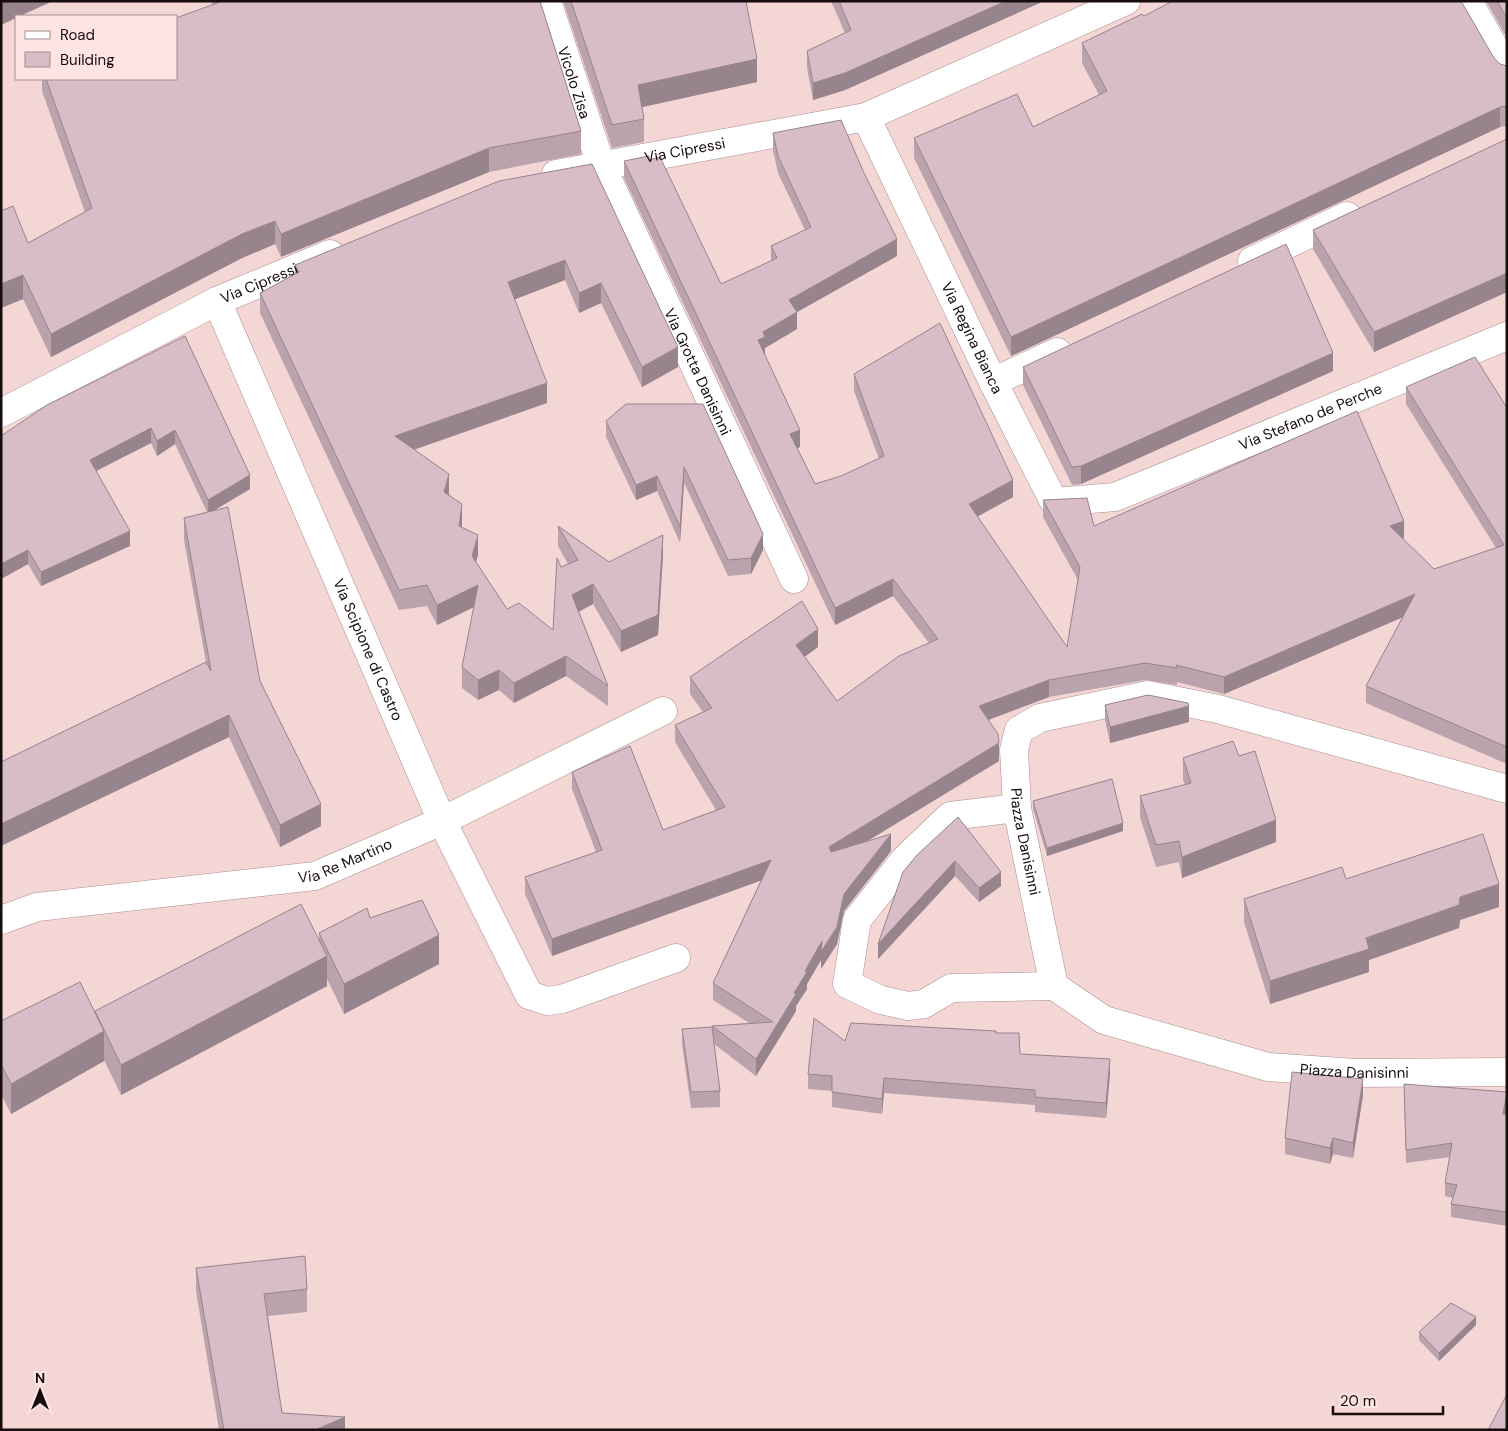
<svg xmlns="http://www.w3.org/2000/svg" width="1508" height="1431" font-family="'DM Sans',sans-serif">
  <rect width="100%" height="100%" fill="#f4d6d5"/>
  <g fill="none" stroke-linecap="round" stroke-linejoin="round">
    <g stroke="#aa8e8e" stroke-width="29">
      <g id="street">
        <path id="s1" d="M547,1l54,164 193,414"/>
        <path d="M1468,1l39,69"/>
        <path id="s2" d="M866,117l127,265 61,120 61,-5 392,-161"/>
        <path id="s3" d="M556,174l310,-57 260,-116"/>
        <path d="M1252,261l95,-45"/>
        <path id="s4" d="M217,301l225,520 87,174 18,6 15,-2 114,-41"/>
        <path d="M993,382l64,-30"/>
        <path id="s5" d="M1,413l216,-112 113,-47"/>
        <path id="s6" d="M1507,789l-289,-80 -70,-14 -108,23 -21,12 -5,20 3,58 37,178 50,34 164,47 87,6 152,-1"/>
        <path d="M1017,808l-67,8 -45,43 -48,61 -10,64 34,16 27,6 16,-2 27,-16 103,-2"/>
        <path id="s7" d="M1,920l36,-13 278,-31 127,-55 221,-110"/>
      </g>
    </g>
    <use href="#street" stroke="#fff" stroke-width="28"/>
  </g>
  <path fill="#baa3ac" d="M211,1h329l41,130v23l-92,18 -208,85 -6,-13 -33,14 -191,99 -28,-58 -22,9 27,-65 57,-31 -43,-121v-12h134l36,-74z
    M564,1h182l11,81 -115,25 2,12v23l-32,6 -48,-144z
    M831,1h213l-199,89 -32,10 -6,-32v-17l38,-18z
    M1486,1h21v37z
    M1144,16l350,42 6,6 7,2v60l-7,1 -489,229 -97,-198v-20l119,-11 66,-32 -17,-32v-20z
    M773,133l124,123 -100,56v17l-32,19 -1,6 36,93 -3,1 18,36 26,-8 38,-17 -25,-68v-17l159,123 -36,20 90,130 11,-67 -35,-63v-17l51,26 310,12h-2l32,31 62,-21 -90,-144v-17l101,21v356l-141,-61v-17l37,-69 -179,77 -47,-12v3l-32,-5 -96,17 -60,23 10,41 -131,80 23,10 -47,60 -7,33 -16,25v-9l-14,24v5l-11,17v5l-40,65 -42,-32 6,47v16l-29,1 -9,-64v-15l30,1v-4l37,-3 -36,-23v-17l48,-103 -209,76 -27,-62v-17l71,-25 -24,-63v-17l91,58 53,-20 -41,-68v-17l28,-13 -13,-18v-17l128,-30 -14,10 33,44 92,-58 -36,-47 -58,29 -211,-447v-17l25,-1 72,124 50,-23v-15l34,-16 -27,-57 -5,-23z
    M1507,139v153l-133,60 -61,-103v-19z
    M592,164l86,203 -36,20 -41,-84 -22,10 -14,-33 -50,19 32,104 -133,47 35,44v1l13,29v3l16,28 -2,7 31,47 46,21 8,-63 7,-3 -10,-18v-20l51,36 54,-7 -5,80 -37,17 -28,-48 -14,8 29,74v20l-42,-30 -52,27 -15,-13 -21,10 -16,-12v-21l12,-60 -37,18 -10,-19 -28,4 -139,-297v-20l35,-19v-9z
    M185,336l65,153 -37,22 47,170 61,145 -41,21 -51,-110 -228,109v-84l205,-100 -22,-122v-22l23,-6 -32,-68 -18,12 -6,-13 -55,28 34,75 -89,40 -13,-22 -27,15v-143z
    M1023,367l310,4 -252,113 -9,1 -49,-100z
    M626,404l137,146 -12,24 -23,2 -44,-93 -4,60 -23,-52 -21,9 -30,-63v-16z
    M1105,705l84,17 -79,21 -5,-23z
    M1183,758l93,84 -94,36 -3,-16 -23,5 -16,-50v-21l45,-11 -2,-5z
    M1033,801l90,30 -76,25 -14,-47z
    M958,817l43,69 -22,16 -24,-26 -77,83z
    M1346,879l153,28 -39,13 -1,8 -90,32v12l-99,32 -26,-82v-23z
    M370,918l69,46 -95,50 -17,-35v7l-206,109 -17,-35v1l-93,53 -10,-20v-73l94,-9 224,-72v-7z
    M996,1033l24,21 90,20 -4,44 -71,-6v-7l-151,-12 -2,21 -50,-7v-16l-24,-2v-15l37,-33z
    M1404,1084l103,22 -2,8 2,1v111l-56,-9v-13l2,-6 -8,-2v-13l5,-26 -44,6z
    M1363,1095l-10,63 -20,-4 -3,10 -45,-10v-16z
    M196,1268l111,21v23l-39,4 14,97 63,17h-126l-23,-139z
    M1476,1325l-37,36 -20,-21v-8z"/>
  <path fill="#97848c" d="M1,1h52l-33,15h-4v2l-15,7z
    M1006,1h38l-199,89 -32,10v-17z
    M757,59v23l-119,26v-23z
    M1500,107v20l-489,229v-19z
    M489,148v24l-208,85v-23z
    M275,221v23l-33,14 -191,99v-23l191,-100z
    M897,239v17l-100,56v17l-32,19v6l-7,3v-17l5,-8 26,-32z
    M565,260v20l-57,22v-20z
    M1507,273v19l-133,60v-20z
    M23,275v24l-22,9v-24z
    M601,283v20l-22,10v-20z
    M678,347v20l-36,20v-20z
    M1333,353v18l-252,113v-18z
    M547,383v20l-152,53v-20z
    M151,428v15l-61,31v-14z
    M175,430v14l-18,12v-15z
    M800,430v17l-10,4v-17z
    M684,467v16l-4,60v-16z
    M449,474v20l-5,18v-20z
    M250,475v14l-42,25v-14z
    M657,476v15l-21,9v-15z
    M1013,480v17l-44,24v-17z
    M462,504v20l-3,22v-20z
    M1404,521v17l-14,5v-17z
    M130,531v15l-89,40v-14z
    M763,534v16l-12,24v-16z
    M478,535v20l-6,21v-20z
    M663,535v20l-5,80 -37,17v-21z
    M28,550v14l-27,15v-15z
    M893,579v17l-58,29v-17z
    M593,584v20l-21,11v-20z
    M478,585v20l-41,20v-20z
    M1415,594v18l-191,82v-17z
    M818,629v18l-22,16v-18z
    M566,656v20l-52,27v-20z
    M499,670v20l-21,10v-20z
    M1049,680v17l-70,26v-17z
    M1189,706v16l-79,21v-16z
    M229,715v22l-228,109v-22z
    M999,743v18l-170,103v-17z
    M321,804v22l-41,21v-22z
    M1276,820v22l-94,36v-21z
    M1123,823v8l-76,25v-8z
    M891,834v17l-47,60 -7,33 -16,25v-9l-14,24v5l-11,17v5l-40,65v-17l38,-66 50,-99z
    M771,860v17l-219,79v-17z
    M955,861v15l-77,83v-15z
    M1001,872v14l-22,16v-14z
    M1499,884v23l-39,13 -1,8 -90,32v12l-99,32v-23l190,-84z
    M439,935v29l-95,50v-30z
    M327,956v30l-206,109v-30z
    M104,1031v30l-93,53v-30z
    M1110,1059v15l-4,44v-15z
    M884,1078v15l-2,21v-15z
    M1363,1079v16l-10,63v-15z
    M1507,1092v14l-4,21v-13z
    M1333,1138v16l-3,10v-16z
    M1476,1317v8l-37,36v-8z
    M345,1417v13h-30z"/>
  <path fill="#d8bdc8" stroke="#97848c" d="M219,1h321l41,130 -92,17 -208,86 -6,-13 -33,13 -191,100 -28,-59 -22,9v-73l12,-5 15,37 64,-35 -46,-129h130v-61l44,-16z
    M571,1h175l11,58 -119,26 6,34 -32,6z
    M839,1h167l-161,72 -32,10 -6,-32 44,-21z
    M1173,1h288l33,57 6,6 7,2v40l-7,1 -489,230 -97,-199 103,-44 16,33 74,-36 -25,-48 60,-29 2,2z
    M1497,1h10v17z
    M841,120l23,53 33,66 -108,61 8,12 -34,20 2,5 -7,3 42,90 -10,4 25,50 26,-8 43,-20 -30,-82 86,-51 73,157 -44,24 98,143 13,-80 -37,-67 44,-2 7,28 263,-115 47,110 -14,5 44,43 70,-24 -98,-158 69,-30 32,51v339l-141,-61 49,-92 -191,83 -48,-12 1,3 -32,-5 -96,17 -70,26 19,28 1,9 -170,104 2,5 60,-18 -47,60 -7,33 -16,25 1,-11 -17,30 2,1 -13,21 2,1 -40,65 -44,-33 61,-4 -60,-39 58,-123 -219,79 -27,-62 77,-27 -30,-78 58,-26 33,84 62,-23 -50,-82 37,-17 -22,-31 112,-76 16,28 -22,16 41,56 62,-45 39,-17 -45,-60 -58,29 -211,-447 25,-5v4l11,-3 61,127 56,-26 -6,-12 40,-19 -33,-71 -5,-23z
    M1507,139v134l-133,59 -61,-102z
    M592,164l86,183 -36,20 -41,-84 -22,10 -14,-33 -57,22 39,101 -152,53 54,38 -5,18 18,12 -3,22 19,9 -6,21 35,53 12,-6 34,27 4,-72 4,9 17,-7 -20,-34 51,36 54,-27 -5,80 -37,16 -28,-47 -21,11 36,91 -42,-30 -52,27 -15,-13 -21,10 -16,-13 16,-82 -41,20 -10,-20 -28,5 -139,-297 39,-21 -4,-7 204,-84z
    M1286,244l47,109 -252,113 -9,1 -49,-100z
    M185,336l65,139 -42,25 -33,-70 -18,11 -6,-13 -61,32 40,71 -89,41 -13,-22 -27,14v-128l46,-31z
    M626,404h77l60,130 -12,24 -23,2 -44,-93 -4,60 -23,-51 -21,9 -30,-64z
    M228,507l32,174 61,123 -41,21 -51,-110 -228,109v-62l205,-100 5,9 -27,-153z
    M1148,695l40,8 1,3 -79,21 -5,-22z
    M1233,741l6,15 16,-5 21,69 -94,37 -3,-16 -23,4 -16,-49 51,-13 -8,-25z
    M1112,779l11,44 -76,25 -14,-47z
    M958,817l43,55 -22,16 -24,-27 -77,83 25,-72 14,-17z
    M1483,834l16,50 -39,13 -1,8 -93,33 3,11 -99,32 -26,-82 98,-32 4,12z
    M422,900l17,35 -95,49 -25,-51 48,-25 3,10z
    M301,904l26,52 -206,109 -26,-54z
    M80,982l24,49 -93,53 -10,-20v-43z
    M814,1018l31,23 6,-18 145,8v2h23l1,21 90,5 -4,44 -71,-6v-7l-151,-12 -2,21 -50,-7v-16l-24,-2z
    M712,1027l8,64 -29,1 -9,-63z
    M1292,1072l71,7 -10,64 -20,-5 -3,10 -45,-10z
    M1404,1084l103,8 -4,22 4,1v97l-56,-8 6,-19 -12,-2 7,-40 -46,7z
    M305,1256l2,33 -43,5 18,119 63,4 -30,13h-91l-28,-162z
    M1451,1303l25,14 -37,36 -20,-21z
    M1507,1394v36h-19z"/>
  <g text-anchor="middle" stroke-width="4" stroke-linejoin="round" paint-order="stroke">
    <g font-size="15" fill="#170d0d" stroke="#fee5e4">
      <text dy="5" stroke="none"><textPath href="#s1" startOffset="86">Vicolo Zisa</textPath></text>
      <text dy="5" stroke="none"><textPath href="#s3" startOffset="131">Via Cipressi</textPath></text>
      <text dy="5" stroke="none"><textPath href="#s5" startOffset="289">Via Cipressi</textPath></text>
      <text dy="5" stroke="none"><textPath href="#s2" startOffset="245">Via Regina Bianca</textPath></text>
      <text dy="5" stroke="none"><textPath href="#s1" startOffset="401">Via Grotta Danisinni</textPath></text>
      <text dy="5" stroke="none"><textPath href="#s2" startOffset="701">Via Stefano de Perche</textPath></text>
      <text dy="5" stroke="none"><textPath href="#s4" startOffset="380">Via Scipione di Castro</textPath></text>
      <text dy="5" stroke="none"><textPath href="#s6" startOffset="619">Piazza Danisinni</textPath></text>
      <text dy="5" stroke="none"><textPath href="#s7" startOffset="351">Via Re Martino</textPath></text>
      <text dy="5" stroke="none"><textPath href="#s6" startOffset="1084">Piazza Danisinni</textPath></text>
    </g>
  </g>
  <rect width="1508" height="1431" fill="none" stroke="#170d0d" stroke-width="5"/>
  <rect x="15" y="15" width="162" height="65" fill="#fee5e4" stroke="#a28f8e"/>
  <rect x="25" y="31" width="25" height="8" fill="#ffffff" stroke="#a28f8e"/>
  <text x="60" y="40" font-size="15" fill="#170d0d">Road</text>
  <rect x="25" y="52" width="25" height="15" fill="#d8bdc8" stroke="#a28f8e"/>
  <text x="60" y="65" font-size="15" fill="#170d0d">Building</text>
  <g transform="translate(40 1391)" stroke="#fee5e4" stroke-width="4" paint-order="stroke">
  <path d="M0-4L9 19L0 12L-9 19Z" fill="#170d0d"/>
  <text y="-8" font-size="14" font-weight="bold" text-anchor="middle" fill="#170d0d">N</text>
  </g>
  <path d="M1333 1406v8h110v-8" fill="none" stroke="#170d0d" stroke-width="2.5"/>
  <text x="1340" y="1406" font-size="15" fill="#170d0d" stroke="#fee5e4" stroke-width="4" paint-order="stroke">20 m</text>
</svg>
